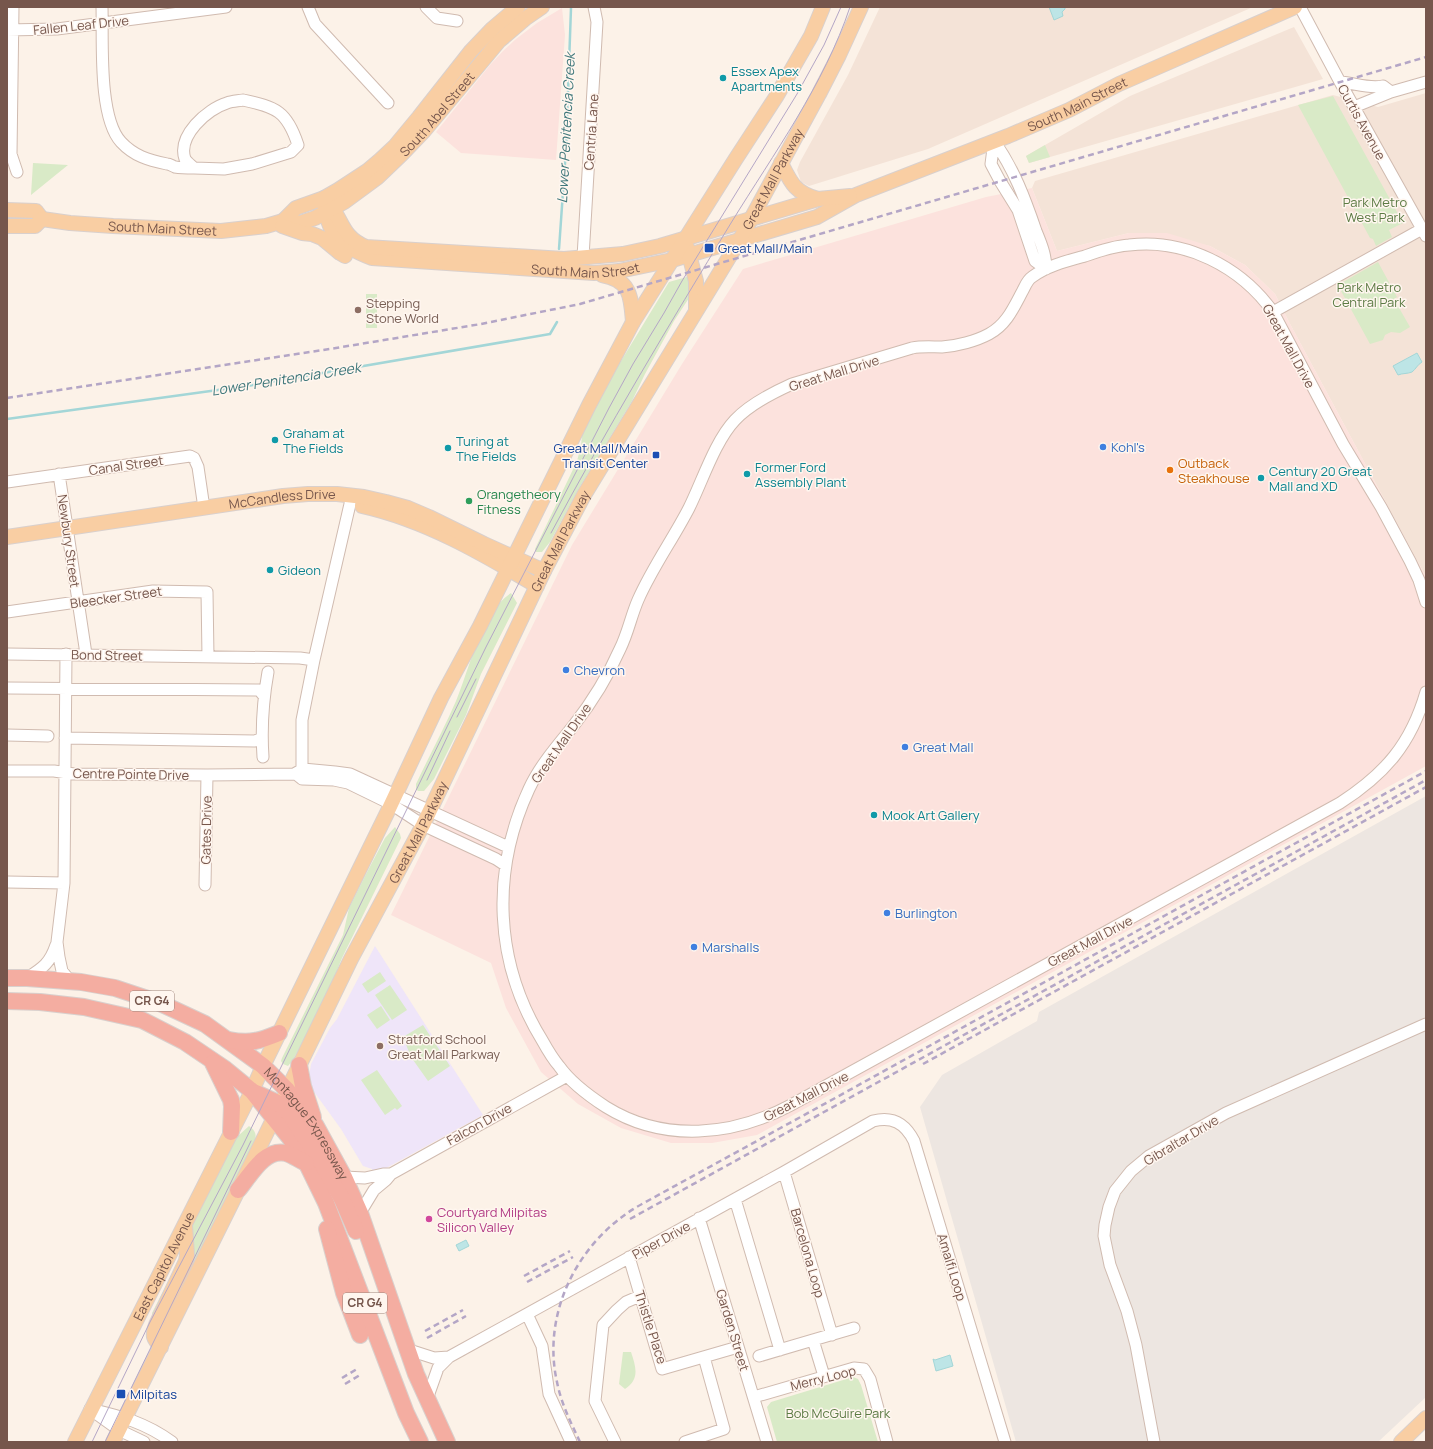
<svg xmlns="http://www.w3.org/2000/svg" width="1433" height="1449" font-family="Manrope,sans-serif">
  <rect width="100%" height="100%" fill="#fcf2e8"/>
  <path fill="#f4e3d7" d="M880,7h373l-325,142 -119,37 -8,-4 -4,-12 3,-8 48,-87z
    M1294,27l29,52 -294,84 -3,-7 104,-60z
    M1426,93v484l-137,-255 -14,-28 -30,-29 -35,-19 -81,-13 -72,18 -25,-63 3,-7 298,-86 45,12z"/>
  <path fill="#fce2dd" d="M562,8l3,27 -9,125 -95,-7 -25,-21 54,-67 13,-14 13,-12 21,-16z
    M1032,188l25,63 72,-18h38l43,13 35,19 30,29 14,28 137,255v189l-669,369 -45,8h-41l-50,-15 -43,-24 -37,-32 -35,-64 -15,-45 -100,-48 181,-370 110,-181 61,-95 243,-72z"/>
  <path fill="#ede6e1" d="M1426,796v601l-48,45h-362l-96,-335 22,-32 95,-54 2,-9z"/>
  <path fill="#efe5f9" d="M375,946l108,169 -93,51 -10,5 -8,1v-3l-9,-3 -22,-37 -29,-40 -3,-13 2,-12 19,-36 7,-9z"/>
  <path fill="#d9eac7" d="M1333,96l70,127 -14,7 3,7 -16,9 -3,-7 -3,-1 -72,-133z
    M1045,145l5,12 -21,6 -3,-7z
    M33,163l35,2 -37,30z
    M1378,262l19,35 -3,2 16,28 -10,6 -9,-1 -6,3 -2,5 -13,4 -29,-53 2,-9z
    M690,276l3,16 -19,29 -29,53 -13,27 -53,87 -29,54 -8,10h-6l-1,-3 42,-88 4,-15 1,-11 6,-16 30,-53 51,-84z
    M366,294h11v34h-11z
    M511,593l6,10 -36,71 -15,41 -32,64 -10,12h-6l-2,-2v-5c13,-28 28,-55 40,-83 13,-31 26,-90 55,-108z
    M395,827l5,7 1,4 -59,120 -21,52 -13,21 -15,29 -5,6 -5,-2 -2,-3 1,-3 61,-123 6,-27 16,-32 20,-38z
    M380,972l6,9 -18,12 -6,-9z
    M390,985l17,25 -15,10 -17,-25z
    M381,1006l9,14 -13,9 -10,-14z
    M423,1025l27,41 -22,15 -17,-24 -8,-20z
    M377,1070l25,36 -5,4 -2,-2 -10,7 -24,-35z
    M249,1126c7,5 8,9 5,17l-82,174 -14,4 -6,-5v-3l33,-65 9,-27 38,-76 6,-9z
    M623,1352h8c5,15 9,27 -6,37l-6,-5z
    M853,1377l5,2 3,6 17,57h-101l-10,-35 4,-5z"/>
  <path fill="#bde5e6" stroke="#a3d6d7" d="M1049,7h16v2l-3,3 1,4 -9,4z
    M1417,353l5,9c-5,3 -6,7 -10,10 -5,2 -9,1 -14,3l-5,-9z
    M466,1240l3,6 -10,5 -3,-6z
    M950,1355l3,11 -17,5 -3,-12 2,1z"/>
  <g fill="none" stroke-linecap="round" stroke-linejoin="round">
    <path stroke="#a3d6d7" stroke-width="2.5" d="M559,249l7,-100 5,-141
      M7,419l240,-33 303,-52 7,-12"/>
    <g stroke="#d0bbb0" stroke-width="13">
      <path id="minor" d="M13,7l-2,147 6,18
        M102,7c1,33 -4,110 19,135 13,14 27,18 46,22 3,0 5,2 8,3 6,1 13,1 19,1
        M308,7l7,17 73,79
        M426,7l11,11 20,3
        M1300,7l40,75 86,154
        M7,30l50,-1 169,-22
        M1340,82c15,1 28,7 43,4l8,6
        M243,100c33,7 44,11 55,45l-7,7 -39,12 -28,5 -30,-1c-3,-3 -7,-6 -9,-9 -8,-23 22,-50 42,-56 5,-2 11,-2 16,-3z
        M1354,107l37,-15 35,-10
        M994,141l-3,23 9,17 18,29 17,51 11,8
        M994,141c20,28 31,58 42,90 5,12 10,24 10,38
        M583,257l14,-235 -3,-15
        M1273,312l149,-83
        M59,474l27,180
        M7,482l183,-26 4,2 4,9 6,41
        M1426,602l-7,-22 -9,-19 -29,-54 -38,-63 -70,-132c-32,-45 -88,-74 -144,-67 -15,1 -30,6 -44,11 -18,5 -38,10 -53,21 -5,3 -7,10 -10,15 -9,17 -16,33 -33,42 -13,7 -32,12 -47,13 -10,0 -20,-1 -30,1l-120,36c-20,9 -42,20 -57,36 -20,21 -33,62 -46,88 -16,31 -37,60 -51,92 -7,16 -10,33 -18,49 -12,27 -28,53 -46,76 -16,20 -34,40 -45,64 -38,82 -35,173 13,251 5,9 10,18 17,26 12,17 30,30 47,41 58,36 127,29 185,-2 183,-101 367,-200 549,-302 45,-29 71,-59 86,-111
        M7,612l146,-21 54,1 1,65
        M7,654l293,4 14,2 -12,60v59
        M66,654l-2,229 -7,59 2,15 3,14 8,10
        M314,660l36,-156
        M7,688l252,2 5,6
        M7,735l41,1
        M65,738l190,3 7,-3
        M263,757c-2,-29 0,-57 5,-85
        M7,771h47l20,3 133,1 87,-1 9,-5 32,3 15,2 158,73
        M297,775l5,4 32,1 14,3 43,21 32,21 73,34 9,6
        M7,882l57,1
        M205,885l2,-110
        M27,978c16,-10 23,-15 29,-33
        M784,1172l48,163
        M344,1177l21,1 18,-4h8
        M735,1199l45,151
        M360,1213l14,-23 12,-10 5,-6 176,-98
        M699,1218l68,224
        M629,1257l33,112 76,-22
        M527,1314l15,32 7,48 22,48
        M813,1340l41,-12
        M406,1349l28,9 15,-1
        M759,1356l54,-16 11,36
        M754,1397l100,-29 10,1 6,10 17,63
        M427,1399l11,-31 11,-11 335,-185 89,-51c19,-5 32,2 41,20l91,301
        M90,1409c31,7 56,14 82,33
        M94,1412l25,18 25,12
        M615,1442l-20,-41 8,-76 14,-15 9,-8 14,-6
        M685,1442l39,-13 -20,-72
        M1154,1442l-18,-97 -9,-34 -17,-46 -6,-29 1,-11 4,-18 6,-16 16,-20 18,-15 77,-43 200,-89"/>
    </g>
    <g stroke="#d9d0cd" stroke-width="16">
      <g id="major">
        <path d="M781,163c10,20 14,30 37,36"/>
        <path id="s1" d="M324,198c2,35 16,48 48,60l222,15 25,-2 53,-11 145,-43 39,-22 152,-59 61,-26 50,-26 176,-77"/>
        <path d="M327,201c16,18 14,36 39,46l198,12 59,-5 37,-8 158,-47 32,-3"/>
        <path d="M7,210l29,1 6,8"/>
        <path id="s2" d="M42,219l28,4 43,3 108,5 45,-5 17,-5 17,2 15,-5 29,-16 34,-25 24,-23 22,-23 75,-90 27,-23 16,-11"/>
        <path d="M283,221l13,-13 28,-10 14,-8 29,-19 13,-11 15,-14 24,-29 52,-66 21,-22 26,-22"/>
        <path d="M7,226h28l7,-7"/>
        <path d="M282,226l20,7 10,1 10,4 18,15 5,3"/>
        <path d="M687,247l9,34v28"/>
        <path d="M602,275c29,5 29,22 31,47"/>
        <path d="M362,506c63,14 120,47 175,80"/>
        <path id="s3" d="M7,537l276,-41 25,-2h29l27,3 22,5 22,6 21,9 55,27 60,27"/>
        <path d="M161,1347c-8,-9 -9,-11 -5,-22l30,-64 1,-6 -2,-30"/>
        <path id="s4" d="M75,1442l177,-351 11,-25 124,-253 54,-115 39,-72 109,-221 44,-83 102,-162 41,-63 35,-61 12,-29"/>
        <path id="s5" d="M113,1442l152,-306 86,-177 72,-134 121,-254 40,-76 155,-254 80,-147 20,-39 22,-48"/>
        <path d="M1401,1442l25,-24"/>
      </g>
    </g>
    <g stroke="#d9d0cd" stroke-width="18">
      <g id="highway">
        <path id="s6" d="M7,978h20l54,4 34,6 45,15 45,21 58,42 24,24 29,36 28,51 16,36 56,161 31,68"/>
        <path d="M7,1001l33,1 44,5 58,13 43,22 40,27 27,22 38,47 17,26 19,39 80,210 14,29"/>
        <path d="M229,1040c21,4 31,1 50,-7"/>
        <path d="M213,1063l18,37 1,6 -1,26"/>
        <path d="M299,1065l4,21 10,31"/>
        <path d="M256,1093l24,11 9,9 34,52 19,34 14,32"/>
        <path d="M238,1190c12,-14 26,-42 48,-37 7,2 13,7 20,10"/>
        <path d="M327,1229l17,64 16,42"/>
      </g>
    </g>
    <use href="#minor" stroke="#fff" stroke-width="11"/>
    <use href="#major" stroke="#f9cea3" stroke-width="14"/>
    <use href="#highway" stroke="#f4ada1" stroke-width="16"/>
    <path stroke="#b4a6c6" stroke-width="1" d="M551,533c56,-105 118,-208 180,-310 43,-70 93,-138 119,-216
      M457,717l19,-38
      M427,780l23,-49
      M92,1442l58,-120 93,-177 243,-498 123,-239 24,-44 31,-51 18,-32 115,-187 27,-49 17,-38
      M105,1442l146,-301"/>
    <path stroke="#b4a6c6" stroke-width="2.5" stroke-dasharray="6 4" stroke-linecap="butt" d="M7,398l329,-50 145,-24 99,-20 846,-247
      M923,1064l503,-277
      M630,1219l796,-439
      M524,1276l46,-25
      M527,1282l46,-25
      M425,1331l38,-21
      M427,1338l39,-22
      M342,1378l15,-9
      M345,1384l15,-9
      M580,1442c-9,-19 -19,-39 -23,-60 -16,-71 23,-144 85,-178l195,-107 589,-326"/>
  </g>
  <g fill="#0f9aa8" stroke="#fff6ef" stroke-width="1.5">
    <circle cx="723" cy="78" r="4"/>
    <circle cx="275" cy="440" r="4"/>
    <circle cx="448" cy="448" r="4"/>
    <circle cx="747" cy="474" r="4"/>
    <circle cx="1261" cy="478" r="4"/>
    <circle cx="270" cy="570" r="4"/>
    <circle cx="874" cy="815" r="4"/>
  </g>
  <g fill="#1a4fb4" stroke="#fff6ef" stroke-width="1.5">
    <rect x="704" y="243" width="10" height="10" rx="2"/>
    <rect x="652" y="451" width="8" height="8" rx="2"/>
    <rect x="116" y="1389" width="10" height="10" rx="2"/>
  </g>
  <g fill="#8d6e63" stroke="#fff6ef" stroke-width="1.5">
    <circle cx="358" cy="310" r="4"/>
    <circle cx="380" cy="1046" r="4"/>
  </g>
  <g fill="#3f7fe0" stroke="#fff6ef" stroke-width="1.5">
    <circle cx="1103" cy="447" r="4"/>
    <circle cx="566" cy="670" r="4"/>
    <circle cx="905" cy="747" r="4"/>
    <circle cx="887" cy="913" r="4"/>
    <circle cx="694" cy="947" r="4"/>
  </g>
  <circle fill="#e8710a" stroke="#fff6ef" stroke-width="1.5" cx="1170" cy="470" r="4"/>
  <circle fill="#2e9e5b" stroke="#fff6ef" stroke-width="1.5" cx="469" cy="501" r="4"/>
  <circle fill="#d1479c" stroke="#fff6ef" stroke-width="1.5" cx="429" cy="1219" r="4"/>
  <g text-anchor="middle" stroke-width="3" stroke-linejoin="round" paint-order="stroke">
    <g fill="#fff6ef" stroke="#9f867d" stroke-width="1">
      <rect x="130" y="991" width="44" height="20" rx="3"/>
      <rect x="343" y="1293" width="44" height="20" rx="3"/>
    </g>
    <g font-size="12" font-weight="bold" fill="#76564c">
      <text x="152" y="1005">CR G4</text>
      <text x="365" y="1307">CR G4</text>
    </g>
    <g font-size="13" fill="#76564c" stroke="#fff6ef">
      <text transform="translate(81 25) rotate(-6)" y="5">Fallen Leaf Drive</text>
      <text dy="5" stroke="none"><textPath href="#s1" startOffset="820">South Main Street</textPath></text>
      <text dy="5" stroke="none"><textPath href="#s2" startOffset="437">South Abel Street</textPath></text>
      <text transform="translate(1362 122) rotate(61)" y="5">Curtis Avenue</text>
      <text transform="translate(591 132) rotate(-86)" y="5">Centria Lane</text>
      <text dy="5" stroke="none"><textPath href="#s5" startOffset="1426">Great Mall Parkway</textPath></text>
      <text dy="5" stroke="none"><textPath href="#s2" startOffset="121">South Main Street</textPath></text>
      <text dy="5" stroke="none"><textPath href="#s1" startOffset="297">South Main Street</textPath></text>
      <text transform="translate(1289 346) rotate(61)" y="5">Great Mall Drive</text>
      <text transform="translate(834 373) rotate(-17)" y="5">Great Mall Drive</text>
      <text transform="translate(126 465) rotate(-8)" y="5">Canal Street</text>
      <text dy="5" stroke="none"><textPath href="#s3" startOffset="278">McCandless Drive</textPath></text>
      <text transform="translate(69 541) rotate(82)" y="5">Newbury Street</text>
      <text dy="5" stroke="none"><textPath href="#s5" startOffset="1006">Great Mall Parkway</textPath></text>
      <text transform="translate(116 597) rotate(-8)" y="5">Bleecker Street</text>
      <text transform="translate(107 655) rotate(1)" y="5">Bond Street</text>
      <text transform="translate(561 743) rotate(-55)" y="5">Great Mall Drive</text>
      <text transform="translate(131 774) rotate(1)" y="5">Centre Pointe Drive</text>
      <text transform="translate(206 830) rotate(-89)" y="5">Gates Drive</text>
      <text dy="5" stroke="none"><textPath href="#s5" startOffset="682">Great Mall Parkway</textPath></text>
      <text transform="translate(1090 941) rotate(-28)" y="5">Great Mall Drive</text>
      <text transform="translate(806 1096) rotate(-27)" y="5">Great Mall Drive</text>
      <text transform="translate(479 1124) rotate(-29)" y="5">Falcon Drive</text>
      <text dy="5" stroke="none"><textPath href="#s6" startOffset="350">Montague Expressway</textPath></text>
      <text transform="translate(1181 1140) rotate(-31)" y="5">Gibraltar Drive</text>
      <text transform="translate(661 1240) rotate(-29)" y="5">Piper Drive</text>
      <text transform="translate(808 1253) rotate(74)" y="5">Barcelona Loop</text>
      <text dy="5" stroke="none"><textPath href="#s4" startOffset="197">East Capitol Avenue</textPath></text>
      <text transform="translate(952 1267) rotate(73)" y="5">Amalfi Loop</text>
      <text transform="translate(651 1327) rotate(72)" y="5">Thistle Place</text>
      <text transform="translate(733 1330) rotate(73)" y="5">Garden Street</text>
      <text transform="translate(823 1378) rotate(-14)" y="5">Merry Loop</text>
    </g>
    <g font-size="13" fill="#0d838f" stroke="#fff6ef" text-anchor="start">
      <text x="731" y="76">Essex Apex<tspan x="731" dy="15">Apartments</tspan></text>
      <text x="283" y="438">Graham at<tspan x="283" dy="15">The Fields</tspan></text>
      <text x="456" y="446">Turing at<tspan x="456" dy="15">The Fields</tspan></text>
      <text x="755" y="472">Former Ford<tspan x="755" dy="15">Assembly Plant</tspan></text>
      <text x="1269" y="476">Century 20 Great<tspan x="1269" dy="15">Mall and XD</tspan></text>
      <text x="278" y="575">Gideon</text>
      <text x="882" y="820">Mook Art Gallery</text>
    </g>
    <g font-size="13" fill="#5c7b44" stroke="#fff6ef">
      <text x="1375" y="207">Park Metro<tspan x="1375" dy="15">West Park</tspan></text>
      <text x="1369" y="292">Park Metro<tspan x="1369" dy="15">Central Park</tspan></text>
      <text x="838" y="1418">Bob McGuire Park</text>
    </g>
    <g font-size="13" fill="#164399" stroke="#fff6ef" text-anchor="start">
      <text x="718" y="253">Great Mall/Main</text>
      <text x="648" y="453" text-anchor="end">Great Mall/Main<tspan x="648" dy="15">Transit Center</tspan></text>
      <text x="130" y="1399">Milpitas</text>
    </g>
    <g font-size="13" fill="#785e54" stroke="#fff6ef" text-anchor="start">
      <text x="366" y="308">Stepping<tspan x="366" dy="15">Stone World</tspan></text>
      <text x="388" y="1044">Stratford School<tspan x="388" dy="15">Great Mall Parkway</tspan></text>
    </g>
    <g font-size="13" fill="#366cbe" stroke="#fff6ef" text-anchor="start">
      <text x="1111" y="452">Kohl's</text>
      <text x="574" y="675">Chevron</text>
      <text x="913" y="752">Great Mall</text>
      <text x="895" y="918">Burlington</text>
      <text x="702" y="952">Marshalls</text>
    </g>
    <g font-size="13" fill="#c56008" stroke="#fff6ef" text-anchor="start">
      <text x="1178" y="468">Outback<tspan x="1178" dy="15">Steakhouse</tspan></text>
    </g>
    <g font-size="13" fill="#27864d" stroke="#fff6ef" text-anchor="start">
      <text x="477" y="499">Orangetheory<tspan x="477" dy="15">Fitness</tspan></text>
    </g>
    <g font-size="13" fill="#b23c85" stroke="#fff6ef" text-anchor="start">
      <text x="437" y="1217">Courtyard Milpitas<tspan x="437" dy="15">Silicon Valley</tspan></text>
    </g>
    <g font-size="14" font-style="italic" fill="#40787b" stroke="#fff6ef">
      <text transform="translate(566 128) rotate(-87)" y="5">Lower Penitencia Creek</text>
      <text transform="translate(286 379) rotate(-9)" y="5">Lower Penitencia Creek</text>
    </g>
  </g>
  <rect width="1433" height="1449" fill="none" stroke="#76564c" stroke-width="16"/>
</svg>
